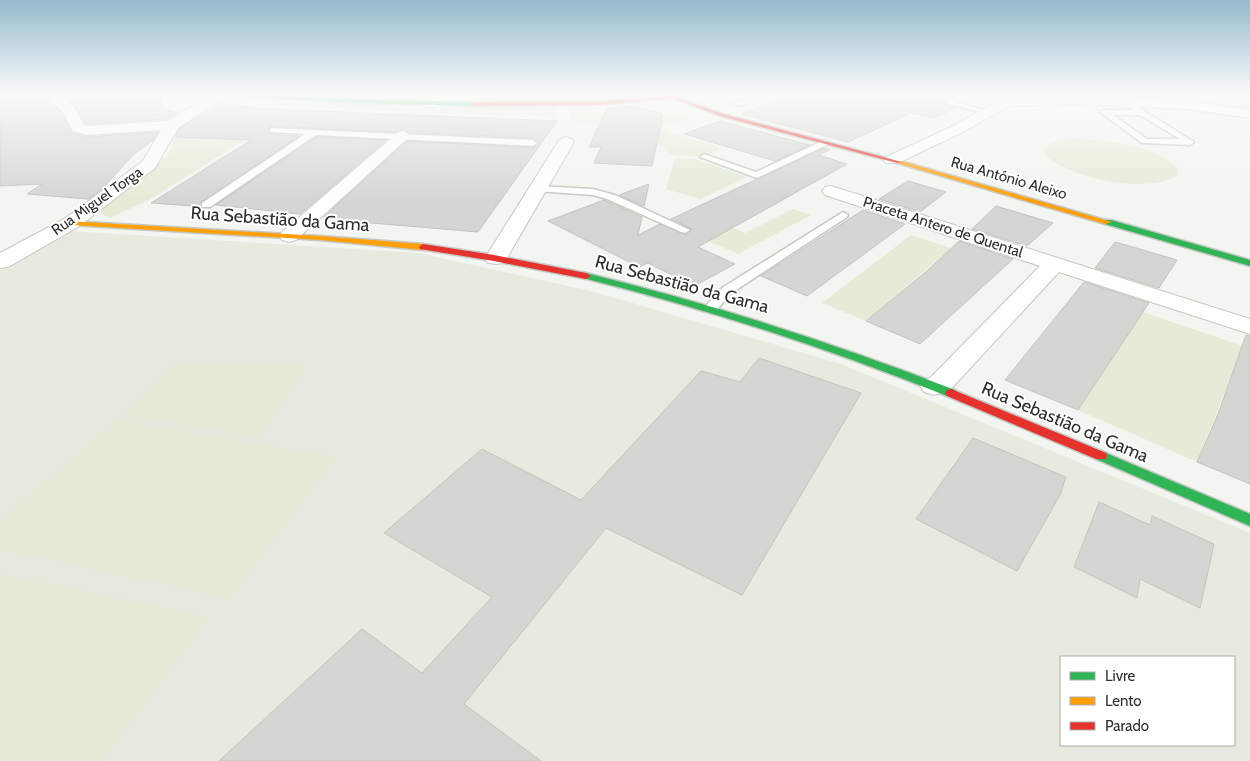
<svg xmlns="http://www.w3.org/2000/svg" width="1250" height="761" font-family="Cabin,sans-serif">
  <rect width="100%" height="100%" fill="#f3f5f0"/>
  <path fill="#e6eadf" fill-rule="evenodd" d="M70,231l348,22 173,38 250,73 409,169v228h-1250v-491zM1061,657h173v88h-173z"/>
  <path fill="#e4ecd8" d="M377,94h57l-7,5 -59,-2z
    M450,94h69l-7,8 -68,-3z
    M1107,94h142l1,7 -27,-1 27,3v9z
    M278,100l141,8 6,5 -154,-9z
    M444,106l113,3 -3,7 -116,-3z
    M578,107l20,6h58l31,6 -30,10 66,19 -19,9 -32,-2 -31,-25 -16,-5 -55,-4 1,-10z
    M186,138l58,2 -95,60 -39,18 -20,-9 78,-54 6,-16z
    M1079,139c32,2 75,5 99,30l-1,7c-31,18 -108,3 -133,-22v-6l6,-5 12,-3z
    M675,159h21l51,18 -46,22 -35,-10z
    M793,209l18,6 -73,39 -53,-23 25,-12 35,14z
    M911,235l40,13 -85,73 -44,-18z
    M1143,312l100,34 -46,116 -119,-52z
    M176,364l130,1 -47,72 -137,-23z
    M118,421l218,36 -107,141 -229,-49v-28z
    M0,574l208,43 -107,144h-101z"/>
  <path fill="#d4d6d2" stroke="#c2c4c0" d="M0,94h161l1,14 15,5 -10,6 -79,5 -3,-1 -8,-14 -8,-9 -11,-5h-7l-3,6 14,12 10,20 15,4 71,-5 -5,8 -20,15 -30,33 -14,11 -62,-5 15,-10 -42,2z
    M798,94h51l-5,4 7,3 14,-7h93l-16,8 2,3 12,3 -23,10 -22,-5 -63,29 -107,-28z
    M233,104l5,2 30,3 289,12 -79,111 -142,-12 2,-2 -14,-1 83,-76 126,7 6,-5 -5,-5 -125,-6 -6,-3 -8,3 -125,-6 -2,2 2,6 29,2 -99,68 -7,2 -42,-3 100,-63 -76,-3 4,-8 15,-10 27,-14z
    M634,106l29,8 -11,52 -58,-3 7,-16h-12l18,-39z
    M720,121l90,24 -35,16 -91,-27z
    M317,137l69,3 -86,74 -84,-9z
    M824,148l6,2 -12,5 29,9 -149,83 37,17 -41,22 -46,-23 -9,4 -91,-46 56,-21 38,17 -4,18 22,-11 26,11 6,-6 -21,-10z
    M908,181l38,11 -26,20 -41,-13z
    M649,184l-5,22 -25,-11z
    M996,206l57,17 -26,23 -55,-17z
    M863,210l42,14 -98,72 -46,-20z
    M959,241l54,18 -93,85 -54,-23 62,-51z
    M1115,242l18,5 44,13 -18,28 -64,-20z
    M1084,282l65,21 -71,107 -73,-30z
    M1246,335l4,1v148l-53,-22 21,-48z
    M759,358l102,35 -119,202 -136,-67 -142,176 77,57h-322l143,-132 60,44 70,-76 -108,-64 98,-84 99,51 120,-129 39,11z
    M973,438l93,39 -6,18 -43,76 -101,-52z
    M1099,502l51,23 2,-9 62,28 -14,64 -60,-29 -3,19 -63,-31z"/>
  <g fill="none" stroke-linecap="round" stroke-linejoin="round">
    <g stroke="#c6c8c4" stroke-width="3">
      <path id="lane" d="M762,94h10l-33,12 -7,-2z
        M853,94h10l-13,5 -4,-2z
        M961,94l7,1 -13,7 37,10 -4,2 -44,-11z
        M1091,94h12l19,3 72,45 -4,3 -48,-2 -42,-31 4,-2h29l-16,-9zM1113,115h27l40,24h-33z
        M270,128l263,12 4,3 -4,3 -217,-11 -106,72h-8v-4l103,-69 -32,-2h-3z
        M824,140l3,1v4l-70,33 -57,-21 4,-3 3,1 49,17z
        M538,186l55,3 22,6 75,35 -5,3 -4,-1 -74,-33 -14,-4 -58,-4v-4z
        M843,212l5,3 -1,2 -117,77 -14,17h-10l-2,-3 18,-20z"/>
    </g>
    <g stroke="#c6c8c4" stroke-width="2">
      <path id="street" d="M219,94h17l-2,3 -26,11 -30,20 -23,40 -77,59 -70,40 -8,1v-15l64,-34 79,-58 18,-31 -74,5 -14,-4 -10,-19 -14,-12 2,-3c17,-4 27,16 33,28l4,1 80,-5 30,-19z
        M434,94h15l-14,13h-10l-2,-3z
        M1074,96l112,5 64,9v8l-64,-9 -112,-5 -65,2 -46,26 -65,31h-12l-2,-3 2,-3 67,-31 48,-27z
        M402,131l5,2 3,3 -3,3 -111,101 -7,2 -7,-2 -3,-4 3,-4 115,-99z
        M566,137l5,2 3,3 -67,116 -3,5 -8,1 -8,-1 -3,-5 73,-116 3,-3z
        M831,186l419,133v15l-191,-62 -109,118 -16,5 -10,-3 -4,-6 4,-6 6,-2 110,-112 -215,-71 -3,-4 3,-4z"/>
    </g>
    <g stroke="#c6c8c4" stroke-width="3">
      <path id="fast" d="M237,94l118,5 121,3 3,2 -3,2 -121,-3 -116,-7z
        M1105,220h6l139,40v6l-145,-42z
        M586,273c126,31 248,70 369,117l2,3 -2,3h-8c-119,-48 -240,-87 -364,-118v-4z
        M1101,451l149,63v12l-154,-67 -1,-3 1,-3z"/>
    </g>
    <g stroke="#c6c8c4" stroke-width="3">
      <path id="slow" d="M897,161h4l211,61 -7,2 -208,-61z
        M68,221l252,15 103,8 4,3 -4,3 -103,-10 -249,-15 -4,-2z"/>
    </g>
    <g stroke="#c6c8c4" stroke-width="3">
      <path id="jam" d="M693,94l1,2 -15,2 45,16 178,48 -5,1 -177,-47 -48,-18 -70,7 -126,1 -3,-2 3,-2 126,-1z
        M423,244l71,11 92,18 5,3 -5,3 -92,-18 -74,-12 -1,-2z
        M951,389l155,64 1,3 -1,3h-10l-149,-63 -2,-3 2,-3z"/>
    </g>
    <use href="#lane" fill="#fdfefd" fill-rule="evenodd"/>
    <use href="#street" fill="#fdfefd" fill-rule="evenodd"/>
    <use href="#fast" fill="#30b455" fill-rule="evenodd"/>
    <use href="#slow" fill="#ff9f0a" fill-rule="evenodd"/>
    <use href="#jam" fill="#e5322d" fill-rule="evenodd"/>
  </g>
  <linearGradient id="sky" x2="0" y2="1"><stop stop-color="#95bace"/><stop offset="0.47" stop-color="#fafaf8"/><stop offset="1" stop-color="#fafaf8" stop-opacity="0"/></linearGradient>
  <rect width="1250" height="200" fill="url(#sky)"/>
  <g text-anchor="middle" stroke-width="4" stroke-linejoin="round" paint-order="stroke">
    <g font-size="15" fill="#2d2f2b" stroke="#fff">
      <text transform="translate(1009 178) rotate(16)" y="5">Rua António Aleixo</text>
      <text transform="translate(97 201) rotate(-35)" y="5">Rua Miguel Torga</text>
      <text transform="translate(943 227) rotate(18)" y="5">Praceta Antero de Quental</text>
    </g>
    <g font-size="18" fill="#2d2f2b" stroke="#fff">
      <text transform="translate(280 219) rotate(4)" y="6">Rua Sebastião da Gama</text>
      <text transform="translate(682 284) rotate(15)" y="6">Rua Sebastião da Gama</text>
      <text transform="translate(1065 422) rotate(23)" y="6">Rua Sebastião da Gama</text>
    </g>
  </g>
  <rect x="1060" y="656" width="175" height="90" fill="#ffffff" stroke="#abacaa"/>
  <rect x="1070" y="672" width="25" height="8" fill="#30b455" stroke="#abacaa"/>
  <text x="1105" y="681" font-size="15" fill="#2d2f2b">Livre</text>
  <rect x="1070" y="697" width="25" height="8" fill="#ff9f0a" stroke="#abacaa"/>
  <text x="1105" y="706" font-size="15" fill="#2d2f2b">Lento</text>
  <rect x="1070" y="722" width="25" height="8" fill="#e5322d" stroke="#abacaa"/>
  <text x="1105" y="731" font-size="15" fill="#2d2f2b">Parado</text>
</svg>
